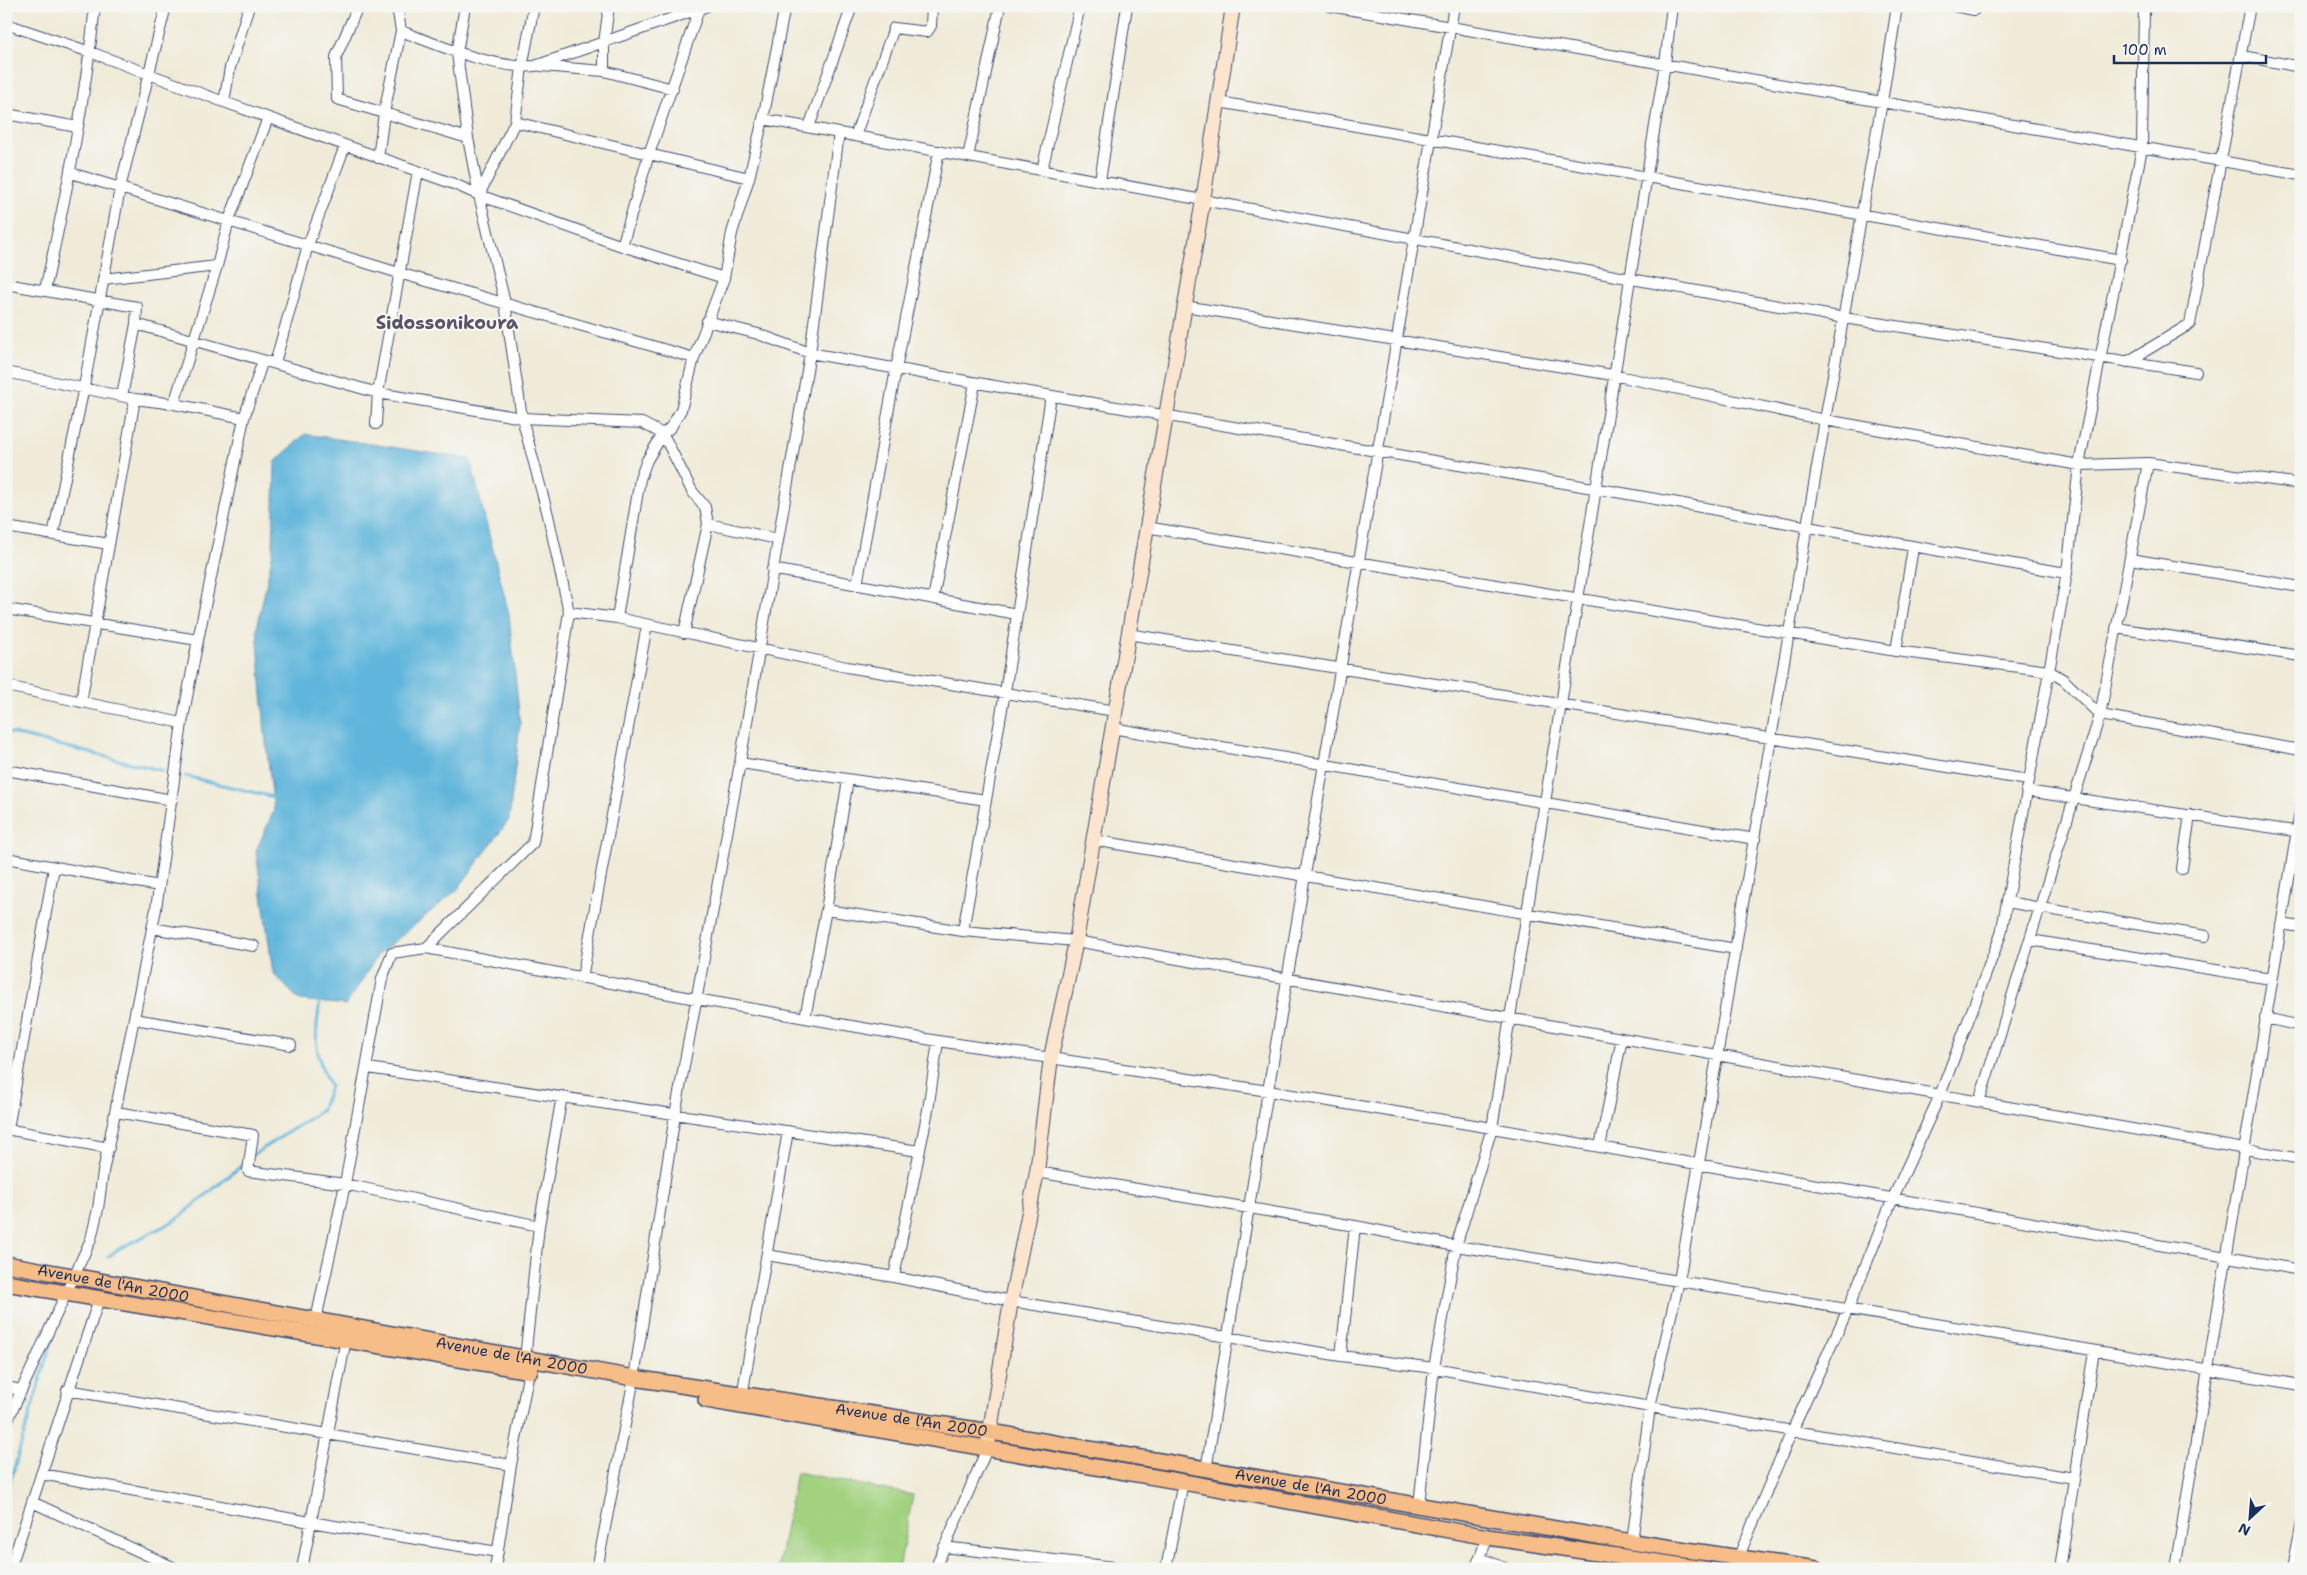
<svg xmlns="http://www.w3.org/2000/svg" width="2307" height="1575" font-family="'Shantell Sans',sans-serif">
  <rect width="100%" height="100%" fill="#f6f6f2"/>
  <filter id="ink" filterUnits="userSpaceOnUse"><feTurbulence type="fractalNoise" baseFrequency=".02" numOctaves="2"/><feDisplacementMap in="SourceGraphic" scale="10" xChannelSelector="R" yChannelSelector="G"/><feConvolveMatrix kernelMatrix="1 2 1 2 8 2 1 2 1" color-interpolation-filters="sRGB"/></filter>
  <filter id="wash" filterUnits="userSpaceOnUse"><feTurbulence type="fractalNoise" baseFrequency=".0096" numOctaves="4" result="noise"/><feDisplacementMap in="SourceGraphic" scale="20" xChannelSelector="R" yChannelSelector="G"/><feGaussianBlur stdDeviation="1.12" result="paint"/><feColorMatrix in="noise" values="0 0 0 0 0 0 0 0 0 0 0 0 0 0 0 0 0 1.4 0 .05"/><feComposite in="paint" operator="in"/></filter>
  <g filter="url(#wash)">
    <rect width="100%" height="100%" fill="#f0ebd8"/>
    <path fill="#a2d17f" stroke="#5e806e" d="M796,1472l117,23 -14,74h-121z"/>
    <path fill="#5fb5db" stroke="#3d729c" d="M305,434l165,25 39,155 11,110 -11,96 -52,70 -79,65 -32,50 -47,-5 -26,-27 -17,-122 18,-41 -9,-76 -8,-106 16,-76 2,-90z"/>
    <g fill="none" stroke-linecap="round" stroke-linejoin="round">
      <path stroke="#5fb5db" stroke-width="3" d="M6,732l157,39
        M185,776l88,21
        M253,1155l68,-44 9,-24c-16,-34 -16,-48 -10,-85
        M108,1257l9,-7 59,-30 71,-59
        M6,1496l49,-167"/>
    </g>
  </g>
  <g filter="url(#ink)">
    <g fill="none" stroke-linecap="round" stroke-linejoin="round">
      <g stroke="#3b4b70" stroke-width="12">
        <path id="street" d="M358,6l-22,51 1,42 131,39
          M1330,6l971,169
          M1954,6l20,4 4,-4
          M6,24l84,28 134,50 230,82 25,11 143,51 102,32
          M401,31c36,14 96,39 134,35l172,-60
          M2242,56l59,11
          M541,66l63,5 69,18
          M604,71v-28l5,-37
          M224,102l6,-34 19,-62
          M1219,102l902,158
          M6,114l72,13
          M763,119l1081,199 352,54
          M515,122l234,56
          M809,127l43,-121
          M855,136l39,-108 33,4 4,-6 1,-20
          M968,157l32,-151
          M378,158l6,-45 17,-82 -4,-25
          M1042,170l38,-164
          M71,173l328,100 295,85
          M1100,181l27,-175
          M479,195l36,-73 7,-55 12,-61
          M622,246l27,-92 50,-145
          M103,279l114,-13
          M6,284l131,23 -1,17 -14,72
          M45,290c21,-94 40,-188 50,-284
          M1184,306l429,69 212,45 254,45 69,-2 153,21
          M707,321l51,13 52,19c260,48 522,90 783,135 158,27 315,59 474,85
          M136,324l242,69 144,25 120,5 21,11 29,57 13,16 3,17 -24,109
          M2127,362l63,-38 60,-318
          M275,363l33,-118 37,-99
          M6,372l129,27 39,5 70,14
          M174,404l43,-138 12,-46 39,-102
          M376,424l2,-31 40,-222
          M708,524l69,15
          M6,527l103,17
          M1146,527l750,124 153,20 15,9 36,35 201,35
          M53,535l31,-148 36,-199 46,-182
          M2130,559l171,28
          M772,569l245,45
          M857,585l39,-216 43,-218
          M933,599l42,-216
          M6,609l192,31
          M569,612l48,6 230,49 268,44
          M617,618l23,-139 7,-19 16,-26 8,-7 10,-17 13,-52 30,-80 8,-45 17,-55 14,-59 22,-113
          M2116,628l185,28
          M1128,634l900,146
          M1896,651l17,-103
          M6,686l176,37
          M81,702l54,-303
          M1112,728l643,111
          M740,763l246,37
          M6,770l166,30
          M2026,791l275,41
          M1093,840l643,109
          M6,858l153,28
          M2182,869l8,-54
          M2007,902l198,34
          M826,910l137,21 113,10 1225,218
          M2281,924l20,3
          M152,928l102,18
          M963,931l42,-239 46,-296
          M2030,940l241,39
          M426,948l270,51 242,42 330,50 224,37 809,142
          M582,978l65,-353
          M805,1018l21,-108 22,-130
          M2265,1018l36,8
          M134,1019l157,26
          M368,1068l551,83
          M1979,1102l121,-387 48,-252
          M116,1112l137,23 -5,36 97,13 194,42
          M6,1129l103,19
          M8,1129l46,-262
          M1600,1147l22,-109
          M1037,1172l318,54 101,20 223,35 622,104
          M767,1255l127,22 117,24 330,55 93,12 216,39 424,71
          M894,1277l34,-167 10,-69
          M316,1320l29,-136 37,-205 10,-26 34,-5 107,-105 36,-231 -21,-97 -26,-97 -17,-115 -26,-108 -11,-57 -11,-85 8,-47
          M1341,1356l14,-130
          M525,1359l14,-133 23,-130
          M6,1387l15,3
          M67,1390l444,75
          M742,1396l46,-265
          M6,1424l85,-185 7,-30 5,-37 53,-263 26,-186 16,-83 46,-222 19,-58
          M1206,1470l62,-379 186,-1085
          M41,1474l269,48 188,30
          M32,1502l145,67
          M1419,1505l15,-137 22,-122 36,-118 173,-1064 7,-58
          M1632,1542l18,-135 29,-126 146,-861 57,-318 15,-96
          M944,1547l187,22
          M1739,1556l53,-125 56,-122 45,-111 47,-103 61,-161 66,-361 12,-108 63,-317 2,-142
          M1480,1558l27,11
          M10,1569l89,-270
          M302,1569l44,-230
          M495,1569l16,-104 18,-94
          M597,1569l37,-191 41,-263 65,-352 70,-410 29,-220
          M935,1569l52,-120
          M1166,1569l17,-87
          M1475,1569l13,-32
          M2060,1569l34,-218
          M2175,1569l126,-763
          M2292,1569l9,-46"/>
      </g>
      <g stroke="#3b4b70" stroke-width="16">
        <path id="secondary" d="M988,1443l23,-142 26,-129 14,-115 25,-116 127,-741 30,-194"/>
      </g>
      <g stroke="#3b4b70" stroke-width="18">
        <g id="primary">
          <path id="s1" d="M6,1264l628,114 357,54 641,110 185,27"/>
          <path d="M6,1283l524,88"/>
          <path d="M706,1400l477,82 305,55 216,32"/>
        </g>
      </g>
      <use href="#street" stroke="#fff" stroke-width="10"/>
      <use href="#secondary" stroke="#fce5cf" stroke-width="14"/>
      <use href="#primary" stroke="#f7bd88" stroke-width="15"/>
    </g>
  </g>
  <g text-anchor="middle" stroke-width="4.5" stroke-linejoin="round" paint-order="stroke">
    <g font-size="15" fill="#1b2f5e" stroke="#f6f6f2">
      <text dy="5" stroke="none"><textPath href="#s1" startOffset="109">Avenue de l'An 2000</textPath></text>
      <text dy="5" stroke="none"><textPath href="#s1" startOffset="514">Avenue de l'An 2000</textPath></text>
      <text dy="5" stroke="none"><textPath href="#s1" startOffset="919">Avenue de l'An 2000</textPath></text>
      <text dy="5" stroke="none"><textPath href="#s1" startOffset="1324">Avenue de l'An 2000</textPath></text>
    </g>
    <g font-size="18" font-weight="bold" fill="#595467" stroke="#f6f6f2">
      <text x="447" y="329">Sidossonikoura</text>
    </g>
  </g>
  <rect width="2307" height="1575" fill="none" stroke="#f6f6f2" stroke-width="25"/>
  <g transform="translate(2250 1518) rotate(206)" stroke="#f6f6f2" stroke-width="4" paint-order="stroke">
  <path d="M0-4L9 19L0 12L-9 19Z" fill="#1b2f5e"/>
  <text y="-8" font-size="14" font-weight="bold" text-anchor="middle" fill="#1b2f5e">N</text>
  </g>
  <path d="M2114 55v8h152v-8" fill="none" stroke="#1b2f5e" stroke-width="2.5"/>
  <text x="2122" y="55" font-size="15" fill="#1b2f5e" stroke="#f6f6f2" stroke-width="4" paint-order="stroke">100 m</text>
</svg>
